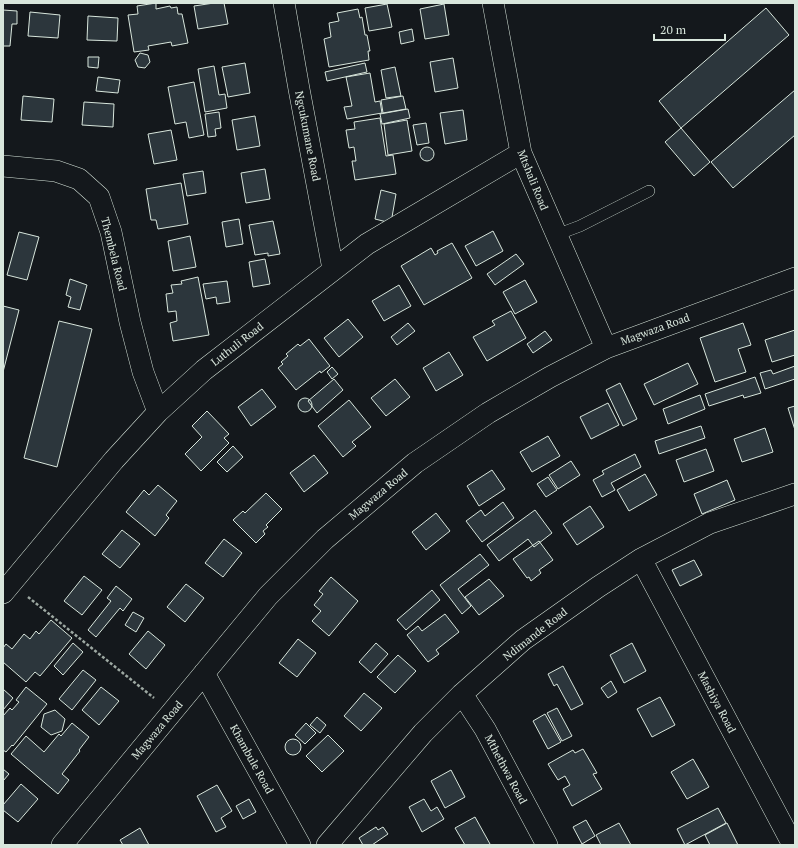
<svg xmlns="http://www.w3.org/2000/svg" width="798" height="848" font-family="'PT Serif',serif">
  <rect width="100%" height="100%" fill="#14181c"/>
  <path fill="#2c363c" stroke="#d8e6dc" d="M156,3v6l14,-3 1,2 6,-1 1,7h4l6,29 -16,3 -1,-4 -23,4 1,4 -15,2 -6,-37 10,-1 -1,-8z
    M214,3h10l4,21 -30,5 -4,-23z
    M387,4l5,23 -23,4 -4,-23z
    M444,4l5,31 -24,4 -5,-30z
    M766,8l23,27 -108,93 -22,-27z
    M358,9l2,9 2,-1 3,18h2l3,16h-2l1,9 -40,7 -5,-28 7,-2 -2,-14 10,-2 -2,-8z
    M3,10l14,1v13h-5l-2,22h-7z
    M30,12l30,3 -2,23 -30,-2z
    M88,16l30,2 -1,23 -30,-1z
    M412,29l2,12 -13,3 -2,-12z
    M140,53l8,2 2,7 -5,6 -7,-1 -3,-7z
    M88,57h11l-1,11 -10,-1z
    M453,58l5,30 -23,4 -5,-30z
    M245,63l5,30 -22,4 -6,-30z
    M365,63l2,9 -40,9 -2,-9z
    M214,66l5,29 6,-1 2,14 -22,4 -7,-43z
    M395,67l6,29 -15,2 -5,-28z
    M370,73l5,29 5,-1 2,12 -35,6 -3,-12 8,-1 -6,-29z
    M98,77l22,3 -2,13 -22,-2z
    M194,82l10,53 -15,3 -3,-16 -11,2 -7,-37z
    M795,90v45l-62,53 -22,-26z
    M23,96l31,3 -2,23 -31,-2z
    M403,96l3,13 -23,4 -2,-13z
    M84,102l30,2 -1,23 -31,-2z
    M408,109l2,9 -28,6 -2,-10z
    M463,110l4,30 -22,4 -5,-31z
    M219,112l2,16 -6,1 1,7 -8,1 -3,-23z
    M255,116l5,30 -23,4 -5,-30z
    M380,118l6,38 7,-1 3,19 -41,6 -3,-19h4l-2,-14 -5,1 -3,-18 9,-1 -1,-7z
    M407,120l5,31 -24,4 -4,-31z
    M426,123l3,20 -12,2 -4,-20z
    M681,128l29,34 -16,14 -29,-34z
    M171,130l6,30 -23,4 -6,-30z
    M420 154a7 7 0 1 1 14 0a7 7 0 1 1-14 0Z
    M265,169l5,30 -24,4 -5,-30z
    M203,171l3,22 -19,3 -4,-22z
    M181,183l7,41 -30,5 -2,-9h-5l-5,-31z
    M381,190l15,4 -5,29 -16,-4z
    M239,219l4,25 -17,3 -4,-25z
    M273,221l7,33 -12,2v-3l-13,2 -6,-30z
    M493,231l10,20 -27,15 -11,-20z
    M19,232l20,5 -12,43 -20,-5z
    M190,236l6,31 -23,4 -5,-30z
    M452,243l20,35 -48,27 -23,-39 30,-18 4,7 3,-2 -1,-2z
    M516,254l8,10 -29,21 -8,-11z
    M265,259l5,25 -17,3 -4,-25z
    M198,277l11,58 -36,6 -3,-18 7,-2 -1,-10 -8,1 -2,-18 7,-1 -2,-8 11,-1 -1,-3z
    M70,279l17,6 -7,25 -12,-3 3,-10 -5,-2z
    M525,280l12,22 -22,12 -12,-22z
    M227,281l3,21 -13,2 -1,-7 -10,2 -3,-15z
    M399,285l12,21 -27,15 -12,-20z
    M3,306l16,4 -16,62z
    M511,311l15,27 -39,23 -14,-24 22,-12 -3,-4z
    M348,319l15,18 -24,20 -15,-19z
    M59,321l33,8 -35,138 -33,-9z
    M408,323l7,8 -18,14 -6,-8z
    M743,323l8,22 -13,4 8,23 -31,10 -15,-44z
    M795,330v25l-23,7 -7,-22z
    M545,331l7,9 -19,13 -6,-9z
    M309,339l21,27 -9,7 -1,-2 -24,19 -18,-22 5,-4 -2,-2 7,-6 -2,-2 12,-10 2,2z
    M449,352l14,23 -27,16 -13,-23z
    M688,363l10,21 -44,21 -10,-21z
    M795,366v13l-30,10 -5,-16 11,-3 2,4z
    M332,367l6,7 -6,5 -5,-7z
    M755,377l6,16 -17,5 -1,-3 -34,11 -4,-12z
    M334,379l9,11 -26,23 -9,-12z
    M395,379l15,18 -24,19 -15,-18z
    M620,383l17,36 -14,7 -17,-36z
    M262,389l14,18 -25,19 -13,-19z
    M700,395l5,14 -37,15 -5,-15z
    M298 405a7 7 0 1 1 14 0a7 7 0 1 1-14 0Z
    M349,400l22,27 -19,15 4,4 -13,11 -25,-31z
    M608,403l11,22 -28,14 -11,-22z
    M795,406v24l-7,-22z
    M207,411l22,23 -5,4 5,5 -28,28 -16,-17 17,-17 -10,-11z
    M701,426l4,12 -46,16 -4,-13z
    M765,428l8,24 -31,10 -8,-23z
    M548,436l12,20 -28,16 -12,-20z
    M233,446l10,11 -16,15 -10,-10z
    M706,449l8,22 -30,11 -8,-22z
    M635,454l6,13 -30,16 4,7 -13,7 -9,-17 11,-6 -2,-3z
    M314,455l14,18 -24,19 -14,-19z
    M571,461l9,14 -22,14 -9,-14z
    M492,470l13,19 -26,17 -12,-20z
    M645,474l12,21 -28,16 -12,-21z
    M548,477l9,13 -11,7 -9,-13z
    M727,480l8,20 -33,14 -8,-20z
    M158,485l19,16 -11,14 3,3 -14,18 -29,-24 18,-22 5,5z
    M266,493l16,16 -16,16 2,2 -5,4 2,3 -9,9 -23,-23 10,-9 2,2z
    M503,502l11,16 -32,24 -16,-21 15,-11 4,6z
    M590,506l14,21 -27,18 -14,-21z
    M535,510l17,23 -18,14 -6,-8 -29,22 -12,-16z
    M436,513l14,18 -24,19 -14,-18z
    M122,530l18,14 -20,24 -18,-14z
    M224,539l18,14 -19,24 -18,-14z
    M539,541l14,19 -14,10 2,3 -10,8 -2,-4 -2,1 -14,-19z
    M480,554l9,11 -31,24 13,17 -9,8 -22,-29z
    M694,560l8,15 -22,11 -8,-16z
    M84,576l18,14 -20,25 -18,-14z
    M331,577l27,24 -29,35 -17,-15 9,-10 -7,-6 9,-11 -4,-3z
    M489,579l15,17 -25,19 -14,-18z
    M186,584l18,14 -19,24 -18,-15z
    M116,586l16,13 -9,12 -3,-3 -24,29 -8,-7 23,-29 -4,-3z
    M432,590l8,10 -34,30 -9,-10z
    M133,612l11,6 -8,14 -11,-7z
    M445,614l14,18 -23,18 3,4 -11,8 -21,-27 11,-9 4,5z
    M51,620l21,18 -32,38 -5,-4 -9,10 -23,-20v-14l3,-4 6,5 12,-15 6,5 6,-8 3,3z
    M148,631l17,14 -19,24 -17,-15z
    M298,639l18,14 -19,24 -18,-14z
    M73,643l10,9 -20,23 -9,-9z
    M376,643l12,11 -17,19 -12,-11z
    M632,643l14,28 -22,12 -14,-28z
    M398,655l18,16 -21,22 -18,-16z
    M563,666l20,38 -12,6 -14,-26 -3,2 -6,-12z
    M83,670l13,10 -24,30 -13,-11z
    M611,681l6,11 -9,6 -7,-10z
    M26,687l21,17 -34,42 -1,-1 -6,7 -3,-2v-34l7,-8 2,2 7,-8 -3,-2z
    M101,687l18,14 -20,24 -17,-15z
    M3,689l10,9 -10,12z
    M364,693l18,15 -21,23 -17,-15z
    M660,697l15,28 -23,12 -15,-28z
    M557,708l15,28 -10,5 -15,-28z
    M55,710l10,9 -3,12 -11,4 -10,-8 3,-13z
    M545,714l16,28 -13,7 -15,-28z
    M317,717l9,8 -6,8 -10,-8z
    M72,723l17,14 -10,13 1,1 -18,23 7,6 -11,14 -47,-40 15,-18 18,16 15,-18 2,2z
    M306,723l10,10 -11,11 -10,-9z
    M328,735l16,16 -22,21 -16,-16z
    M285 747a8 8 0 1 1 16 0a8 8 0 1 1-16 0Z
    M583,749l14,24 -4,1 9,15 -30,17 -9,-17 7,-4 -5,-9 -7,4 -10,-16 25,-14 2,3z
    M693,759l16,28 -22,12 -16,-27z
    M3,769l6,5 -6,7z
    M451,770l14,27 -20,11 -14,-27z
    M21,784l17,15 -20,23 -15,-12v-5z
    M217,785l15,26 -11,7 5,9 -10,5 -19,-36z
    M249,799l7,13 -13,7 -7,-13z
    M424,799l7,12 6,-4 7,12 -22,13 -13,-25z
    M718,808l8,15 -41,22 -8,-16z
    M475,817l15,27 -2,1h-23l-10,-17z
    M586,820l9,16 -13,8 -9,-17z
    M619,823l12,22h-30l-5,-10z
    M727,823l11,22h-28l-5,-10z
    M376,827l2,3 5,-3 5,7 -16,11h-9l-4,-7z
    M140,828l9,17h-26l-3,-5z"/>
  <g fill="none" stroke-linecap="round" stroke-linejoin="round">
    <g stroke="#d8e6dc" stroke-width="12">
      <path id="service" d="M556,235l24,-9 69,-35"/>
    </g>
    <g stroke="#d8e6dc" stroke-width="22">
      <path id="minor" d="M284,3l15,86 34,180
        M493,3l28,150 85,195
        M3,166l53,5 23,8 20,18 12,35 19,90 13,50 15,40
        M641,559l152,286
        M3,593l111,-133 44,-48 46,-42 163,-126 154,-91
        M204,673l96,172
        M462,694l23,35 62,116
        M62,845l206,-249 57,-57 90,-76 73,-50 62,-36 56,-29 189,-70
        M327,845l96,-112 39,-39 61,-54 75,-53 43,-28 69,-36 85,-29"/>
    </g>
    <path stroke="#9da8a2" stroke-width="2.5" stroke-dasharray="3 2" stroke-linecap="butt" d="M28,597l126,101"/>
    <use href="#service" stroke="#14181c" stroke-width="11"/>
    <use href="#minor" stroke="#14181c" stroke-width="21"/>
  </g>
  <g text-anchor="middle" stroke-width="3" stroke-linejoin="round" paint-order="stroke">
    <g font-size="11" fill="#d8e6dc" stroke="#14181c">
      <text transform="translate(308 136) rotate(79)" y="4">Ngcukumane Road</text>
      <text transform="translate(533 180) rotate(68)" y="4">Mtshali Road</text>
      <text transform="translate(114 254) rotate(76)" y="4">Thembela Road</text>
      <text transform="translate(655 329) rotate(-20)" y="4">Magwaza Road</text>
      <text transform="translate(237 344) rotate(-38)" y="4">Luthuli Road</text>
      <text transform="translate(378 494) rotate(-40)" y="4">Magwaza Road</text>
      <text transform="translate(535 634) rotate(-38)" y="4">Ndimande Road</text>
      <text transform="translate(717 702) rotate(62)" y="4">Mashiya Road</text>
      <text transform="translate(157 730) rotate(-50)" y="4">Magwaza Road</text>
      <text transform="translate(252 759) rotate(61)" y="4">Khambule Road</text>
      <text transform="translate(506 769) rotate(62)" y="4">Mthethwa Road</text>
    </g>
  </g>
  <rect width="798" height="848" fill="none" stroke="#d8e6dc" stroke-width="8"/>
  <path d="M654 34v6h71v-6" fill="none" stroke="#d8e6dc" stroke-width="2"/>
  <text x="660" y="34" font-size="12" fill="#d8e6dc" stroke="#14181c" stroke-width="3" paint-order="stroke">20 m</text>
</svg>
